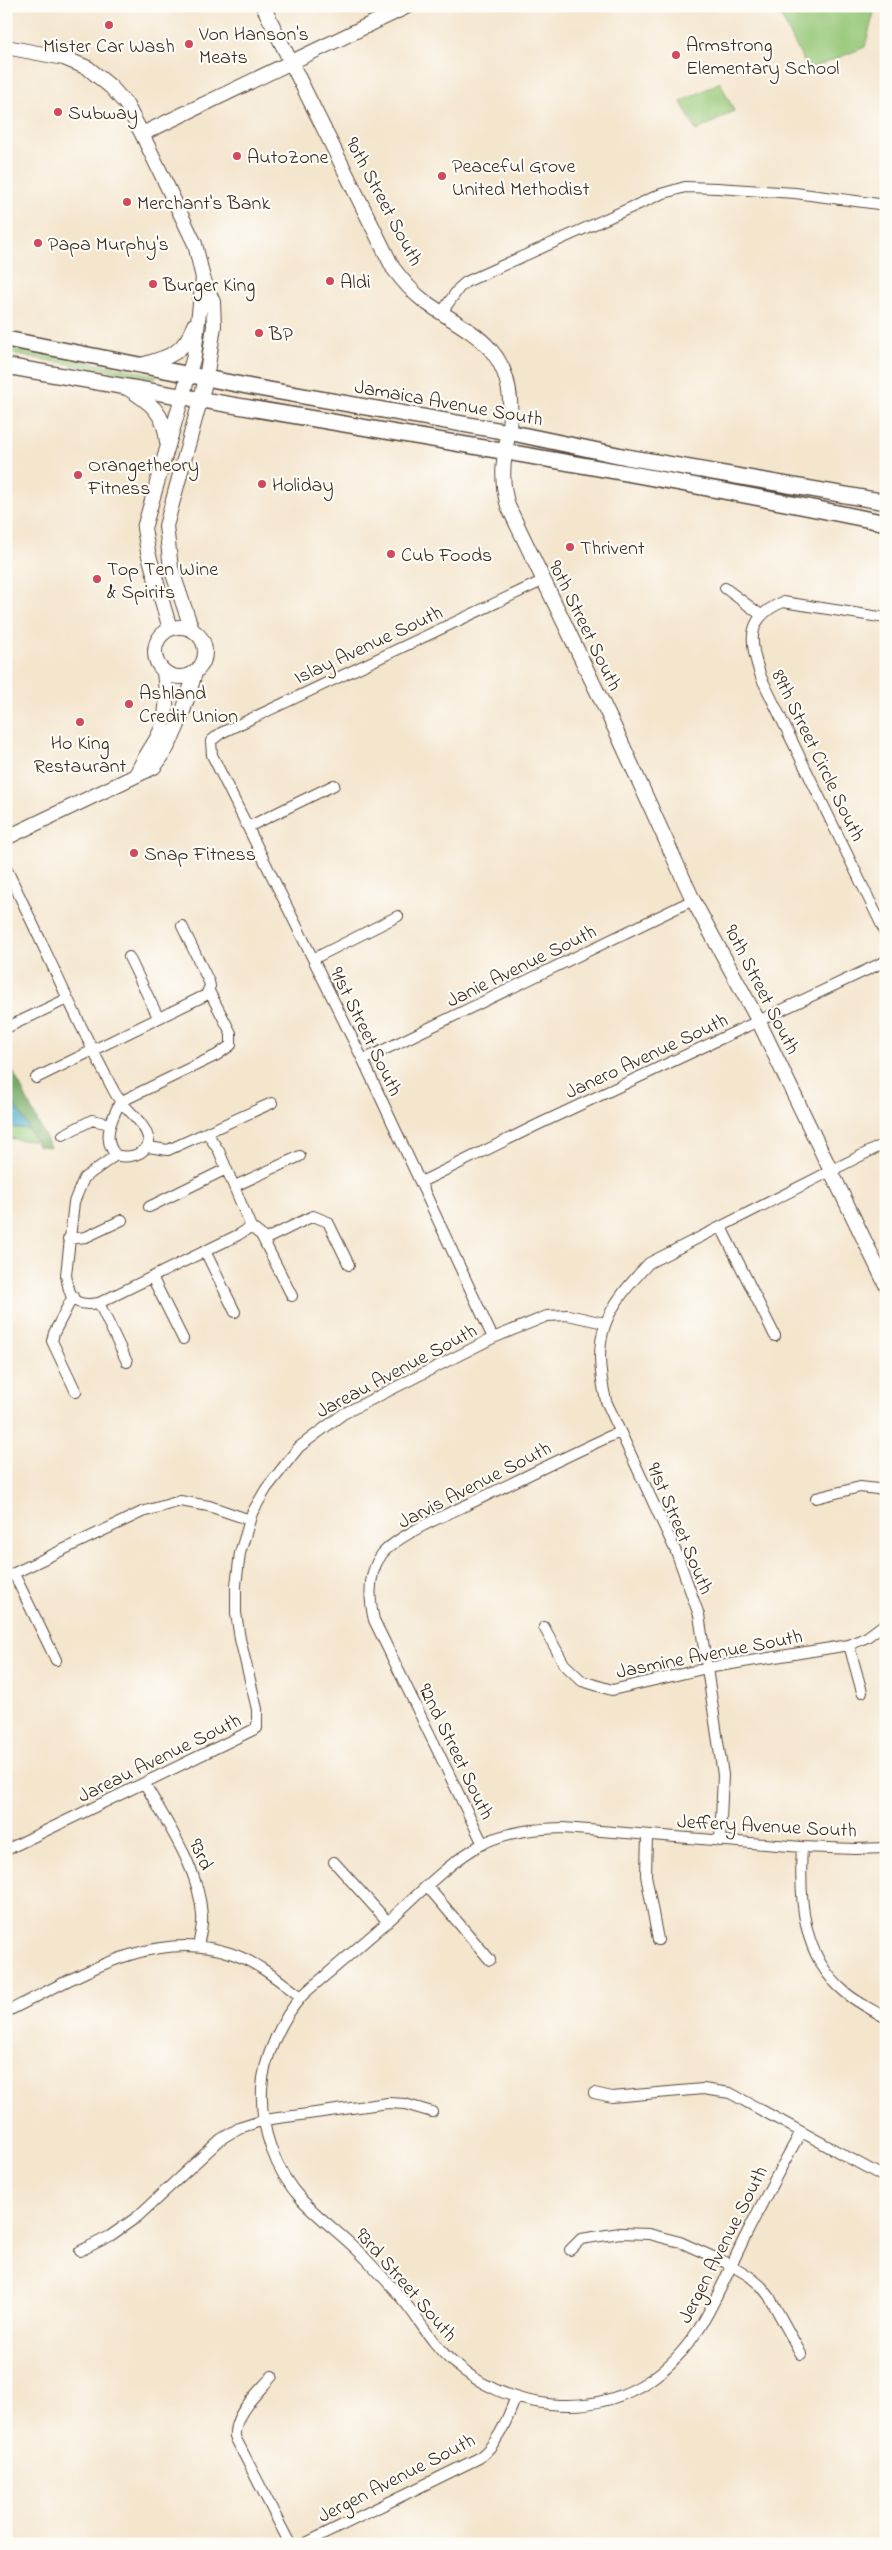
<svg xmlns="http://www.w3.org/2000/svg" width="892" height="2550" font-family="'Indie Flower',sans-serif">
  <rect width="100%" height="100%" fill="#fdfcf7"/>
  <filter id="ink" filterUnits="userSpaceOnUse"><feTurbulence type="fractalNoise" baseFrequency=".02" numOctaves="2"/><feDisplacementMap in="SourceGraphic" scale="10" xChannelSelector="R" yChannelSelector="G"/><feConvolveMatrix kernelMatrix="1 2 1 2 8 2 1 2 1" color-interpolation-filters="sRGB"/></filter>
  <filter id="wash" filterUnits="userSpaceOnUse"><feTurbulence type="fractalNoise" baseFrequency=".0096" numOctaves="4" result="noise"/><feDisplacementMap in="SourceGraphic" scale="20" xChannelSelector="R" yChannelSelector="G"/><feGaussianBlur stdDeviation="1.12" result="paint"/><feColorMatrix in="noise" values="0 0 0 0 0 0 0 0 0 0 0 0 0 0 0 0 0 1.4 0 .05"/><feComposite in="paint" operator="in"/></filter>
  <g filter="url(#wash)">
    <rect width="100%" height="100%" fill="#f4e5cd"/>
    <path fill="#97c878" stroke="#69794b" d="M776,6h98l1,2 -10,39 -57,23z
      M720,82l14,29 -38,20 -15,-29z
      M6,346l150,29 -1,4 -149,-26z
      M6,1127l23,2 5,10 -1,2 -27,-3z"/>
    <path fill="#79ac68" stroke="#5a6b43" d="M6,1059h1l43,88 -12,-1 -32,-56z"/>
    <path fill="#4dafcc" stroke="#446c75" d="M6,1090l23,39 -23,-2z"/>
  </g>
  <g filter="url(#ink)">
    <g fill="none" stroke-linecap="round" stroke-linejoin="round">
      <g stroke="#574638" stroke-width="12">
        <path id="minor" d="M442,312l17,-24 7,-6 195,-88 24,-7 32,1 78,5 91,12
          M725,588l36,27
          M886,618l-103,-16c-39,16 -33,41 -22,75l125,257
          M248,827l86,-42
          M6,868c37,75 69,151 109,225 10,18 31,28 34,49 -4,13 -21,17 -33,13 -15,-16 -4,-36 4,-53l97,-47 14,-10v-12l-22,-42
          M129,957l29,60
          M313,959l85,-43
          M6,1028l61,-29
          M363,1060l330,-160
          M36,1078l170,-83 4,-9 -1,-4 -27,-56
          M207,1133l12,18 32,76 10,8 31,61
          M63,1135l29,-15 18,4
          M148,1147l20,3 104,-47
          M116,1155l-32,23 -10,24 -8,73c4,25 8,32 33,28l139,-68 13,-8
          M421,1182l116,-57 349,-164
          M235,1186l65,-30
          M149,1207l77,-38
          M721,1227l54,109
          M68,1239l18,-2 36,-17
          M264,1240l49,-24 15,6 21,43
          M205,1251l30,61
          M152,1277l31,62
          M73,1296l-19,37 -2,8 24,51
          M99,1303l28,59
          M493,1338l-130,-278 -151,-305 -1,-14 10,-8 321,-152
          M816,1498l44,-11 26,3
          M14,1574l42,86
          M6,1577l136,-65 38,-11 29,5 41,14
          M544,1627l20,37 18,17 30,9 95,-22 142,-23 18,-8 19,-14
          M849,1645l13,47
          M145,1784c22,40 54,84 57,131 1,10 -2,21 -4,31
          M647,1835l-1,40 12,65
          M720,1841l3,-66 -24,-160 -22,-61 -71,-153c-15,-66 -2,-90 43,-138l237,-120
          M483,1844l-109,-224c-5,-21 -6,-47 8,-66 16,-19 65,-40 89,-51 49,-24 98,-48 148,-71
          M802,1847c-3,53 0,110 44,146 12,10 27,17 40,25
          M6,1850l251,-122v-19l-17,-70 -4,-26v-28l4,-32 12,-40 14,-24 33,-42 44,-33 150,-76 54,-22 21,-1 36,8
          M334,1862l54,60
          M427,1886l63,74
          M6,2012c68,-33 145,-85 224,-59 27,9 49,27 71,44
          M594,2093l18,4 91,-8 27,4 156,85
          M801,2132c-20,35 -39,71 -57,107 -26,52 -43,107 -94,141 -61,41 -142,29 -196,-17 -18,-15 -30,-35 -44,-54 -13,-17 -28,-33 -42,-48 -20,-22 -45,-39 -66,-61 -27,-29 -42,-72 -40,-111 1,-30 20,-71 40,-93 7,-7 16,-14 24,-21 19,-16 38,-33 58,-50 31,-27 62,-61 98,-81 25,-13 54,-15 81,-16l239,19 53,2 31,-1
          M570,2250l11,-11 39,-6 29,1 31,8 51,23 18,11 12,10 8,10 32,58
          M80,2251l30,-15 27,-19 84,-78 18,-11 25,-8 124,-17 17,1 27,8
          M272,2376c-14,17 -39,38 -37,61l55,107
          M304,2544l175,-86c20,-16 27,-36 36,-59"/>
      </g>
      <g stroke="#574638" stroke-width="16">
        <path id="tertiary" d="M263,6l130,262c9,12 19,24 31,33 40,29 82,41 86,99 3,40 -15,62 -2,106l110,229 75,165 66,122 127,263
          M6,47l58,11 24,10 23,19 15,17 16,30 53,110 8,34 10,24 1,24 -8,53 -40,147 5,42 21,62
          M142,134l266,-128
          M141,365c28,-8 43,-11 53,-40
          M127,388c23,14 38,25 40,54
          M155 652a25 25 0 1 1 50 0a25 25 0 1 1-50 0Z
          M170,629l-22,-77 -4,-24 50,-172 9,-78
          M137,773c6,-13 13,-23 20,-35 12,-21 10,-42 7,-66
          M6,838l148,-71c22,-27 31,-61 41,-94"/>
      </g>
      <g stroke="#574638" stroke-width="18">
        <path id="secondary" d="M6,339l246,48 256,45 119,25 259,45
          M6,366c293,52 588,97 880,157"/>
      </g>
      <use href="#minor" stroke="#fff" stroke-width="10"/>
      <use href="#tertiary" stroke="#fff" stroke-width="14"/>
      <use href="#secondary" stroke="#fff" stroke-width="15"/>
    </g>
  </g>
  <g fill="#d1495b" stroke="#fdfcf7" stroke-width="2">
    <circle cx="109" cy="25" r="5"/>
    <circle cx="189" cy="44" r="5"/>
    <circle cx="676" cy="55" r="5"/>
    <circle cx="58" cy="112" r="5"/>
    <circle cx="237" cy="156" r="5"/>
    <circle cx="442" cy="176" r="5"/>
    <circle cx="127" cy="202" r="5"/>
    <circle cx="38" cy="243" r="5"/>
    <circle cx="330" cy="281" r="5"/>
    <circle cx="153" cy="284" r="5"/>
    <circle cx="259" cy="333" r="5"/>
    <circle cx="78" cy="475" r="5"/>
    <circle cx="262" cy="484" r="5"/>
    <circle cx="570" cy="547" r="5"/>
    <circle cx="391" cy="554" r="5"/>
    <circle cx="97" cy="579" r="5"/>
    <circle cx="129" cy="704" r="5"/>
    <circle cx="80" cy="722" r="5"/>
    <circle cx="134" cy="853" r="5"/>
  </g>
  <g text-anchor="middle" stroke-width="4.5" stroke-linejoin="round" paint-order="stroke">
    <g font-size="20" fill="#3b2a1e" stroke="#fdfcf7" text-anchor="start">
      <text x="199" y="40">Von Hanson's<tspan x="199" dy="23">Meats</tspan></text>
      <text x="686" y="51">Armstrong<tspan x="686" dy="23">Elementary School</tspan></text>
      <text x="109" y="52" text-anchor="middle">Mister Car Wash</text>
      <text x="68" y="119">Subway</text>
      <text x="247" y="163">AutoZone</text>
      <text x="452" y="172">Peaceful Grove<tspan x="452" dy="23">United Methodist</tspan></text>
      <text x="137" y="209">Merchant's Bank</text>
      <text x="48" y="250">Papa Murphy's</text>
      <text x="340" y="288">Aldi</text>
      <text x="163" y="291">Burger King</text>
      <text x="269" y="340">BP</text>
      <text x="88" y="471">Orangetheory<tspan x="88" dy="23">Fitness</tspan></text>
      <text x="272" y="491">Holiday</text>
      <text x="580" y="554">Thrivent</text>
      <text x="401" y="561">Cub Foods</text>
      <text x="107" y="575">Top Ten Wine<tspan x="107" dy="23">&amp; Spirits</tspan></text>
      <text x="139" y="699">Ashland<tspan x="139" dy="23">Credit Union</tspan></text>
      <text x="80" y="749" text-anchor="middle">Ho King<tspan x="80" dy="23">Restaurant</tspan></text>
      <text x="144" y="860">Snap Fitness</text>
    </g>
    <g font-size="20" fill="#3b2a1e" stroke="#fdfcf7">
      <text transform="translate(385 201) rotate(62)" y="7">90th Street South</text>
      <text transform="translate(449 402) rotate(10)" y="7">Jamaica Avenue South</text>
      <text transform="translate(586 625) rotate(64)" y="7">90th Street South</text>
      <text transform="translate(368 644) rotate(-25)" y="7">Islay Avenue South</text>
      <text transform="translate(819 755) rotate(64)" y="7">89th Street Circle South</text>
      <text transform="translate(521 965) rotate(-26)" y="7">Janie Avenue South</text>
      <text transform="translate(763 989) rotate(63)" y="7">90th Street South</text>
      <text transform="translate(367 1031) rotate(64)" y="7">91st Street South</text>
      <text transform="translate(646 1055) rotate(-25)" y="7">Janero Avenue South</text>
      <text transform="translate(396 1370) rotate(-28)" y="7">Jareau Avenue South</text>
      <text transform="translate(474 1484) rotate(-27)" y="7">Jarvis Avenue South</text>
      <text transform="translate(681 1528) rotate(67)" y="7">91st Street South</text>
      <text transform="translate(709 1653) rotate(-11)" y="7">Jasmine Avenue South</text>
      <text transform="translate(457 1751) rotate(64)" y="7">92nd Street South</text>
      <text transform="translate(159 1757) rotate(-26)" y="7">Jareau Avenue South</text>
      <text transform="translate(767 1825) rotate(3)" y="7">Jeffery Avenue South</text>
      <text transform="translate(202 1854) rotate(65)" y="7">93rd</text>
      <text transform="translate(722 2244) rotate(-63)" y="7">Jergen Avenue South</text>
      <text transform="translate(407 2284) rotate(49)" y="7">93rd Street South</text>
      <text transform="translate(396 2477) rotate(-27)" y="7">Jergen Avenue South</text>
    </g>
  </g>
  <rect width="892" height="2550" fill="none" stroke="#fdfcf7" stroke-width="25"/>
</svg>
